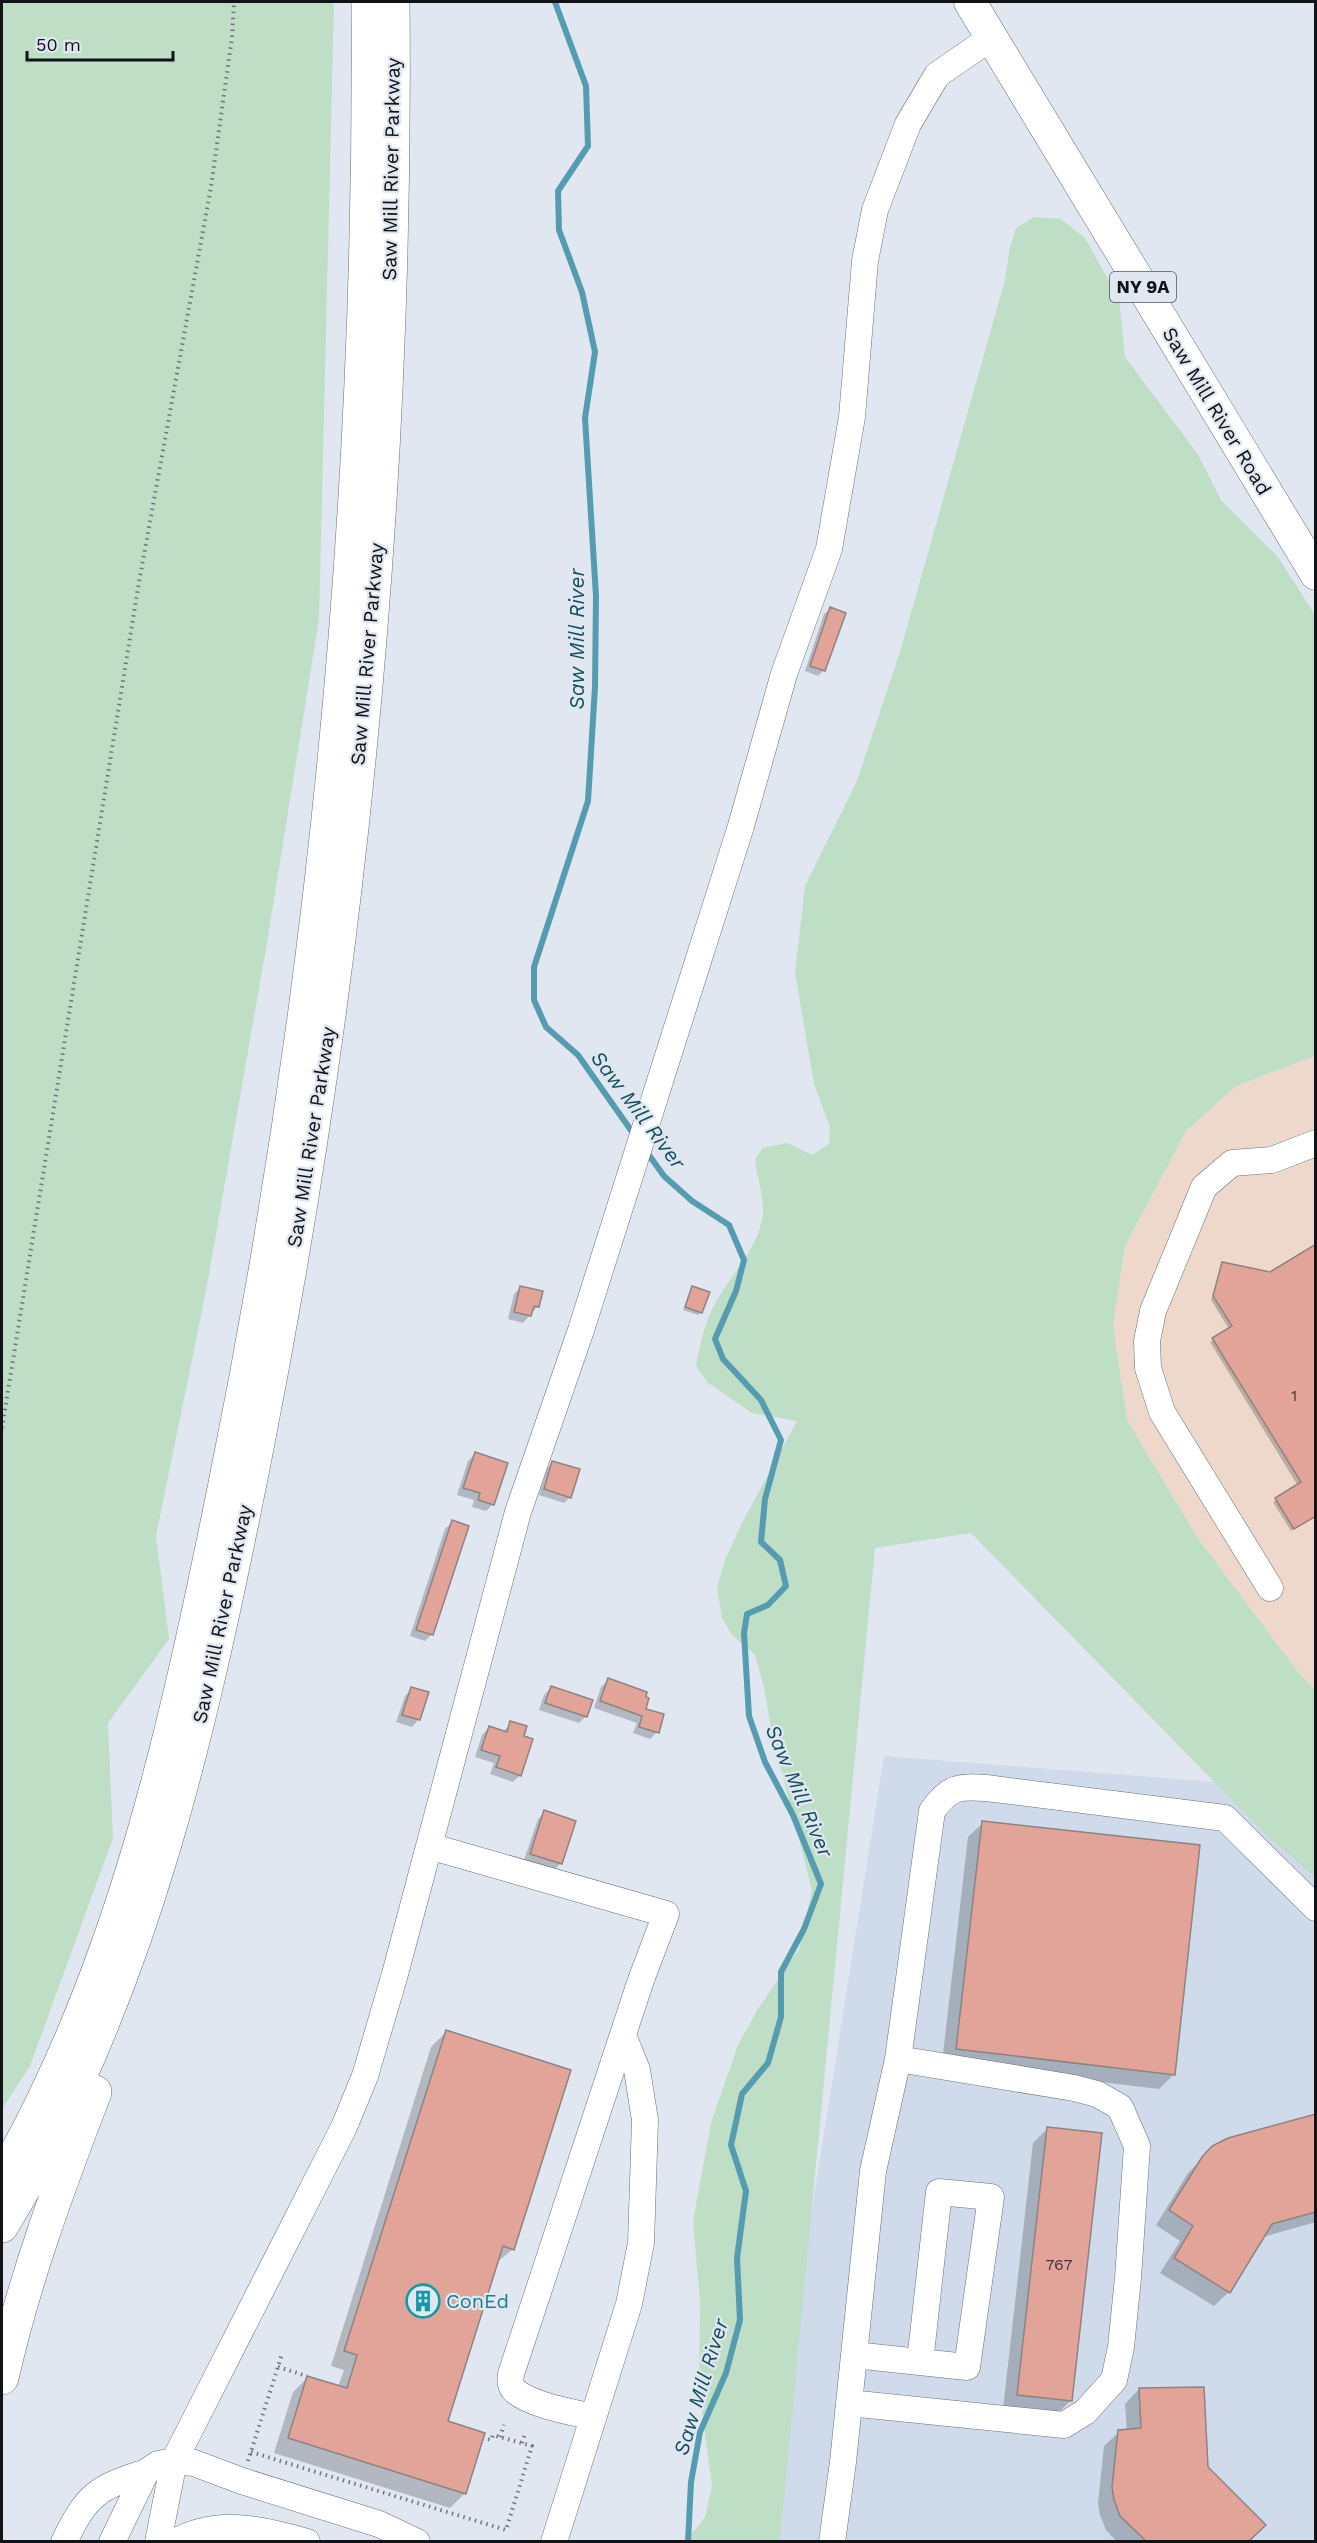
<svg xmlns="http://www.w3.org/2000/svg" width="1317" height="2543" font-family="'Work Sans',sans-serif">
  <rect width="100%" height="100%" fill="#e0e7f1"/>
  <path fill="#eed8cc" d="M1315,1056v634l-17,-18 -101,-135 -70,-117 -14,-94 12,-80 61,-115 50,-45z"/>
  <path fill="#cfdbea" d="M884,1756l357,28 74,64v693l-556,1z"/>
  <path fill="#bedec6" d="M2,2h332l-15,617 -52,324 -61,348 -50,245 13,103 -61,84 5,115 -83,228 -28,43z
    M1034,217l27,2 24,19 34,61 6,58 72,96 24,47 57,57 37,58v441l-79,30 -50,45 -61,115 -12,80 14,94 70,117 101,135 17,18v187l-49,-42 -295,-302 -96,15 -95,993h-94l19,-24 7,-31 -13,-97 1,-87 -7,-81 18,-98 27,-78 20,-36 41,-60 13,-59 -40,-156 -8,-47 -9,-32 -23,-20 -10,-17 -5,-31 8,-27 19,-41 53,-98 -45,-8 -44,-30 -12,-17c4,-22 9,-46 21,-66 16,-28 42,-53 46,-86 1,-17 -6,-38 -8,-55l8,-11 24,-5 25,12 17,-11 1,-17 -16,-43 -19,-112 10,-86 52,-105 43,-129 105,-372 5,-33 6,-19z"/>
  <path fill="#0003" d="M830,609l-6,61 -6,6 -13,-5 19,-57z
    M1222,1264l48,10 46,242 -25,15 -18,-29 25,-16 -88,-144 19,-13 -18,-29z
    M521,1287l17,19 -15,17 -15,-4 6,-25z
    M693,1287l8,25 -3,3 -15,-5z
    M475,1454l18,50 -7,7 -14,-4 2,-7 -17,-5 11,-34z
    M553,1462l17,35 -6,6 -25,-8 8,-27z
    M452,1522l-20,112 -7,7 -15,-5 35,-107z
    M608,1680l36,30 13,22 -7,7 -17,-6 4,-10 -43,-15 7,-21z
    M551,1688l35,28 -7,7 -40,-13 5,-15z
    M412,1689l15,4 -9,27 -6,7 -16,-5 9,-26z
    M511,1723l11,14 -2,38 -7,7 -23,-8 4,-11 -19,-6 7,-22 7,-7 14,4z
    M545,1812l16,51 -7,7 -30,-10 14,-41z
    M983,1823l191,251 -15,15 -217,-26 26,-226z
    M446,2032l67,217 -17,14 -50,159 19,71 -15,15 -176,-55 19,-61 15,-15 30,10 6,-17 -13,-4 100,-319z
    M1316,2116v106l-53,15 -34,55 -15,14 -54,-33 20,-32 -24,-16 32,-52 10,-10 15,-16z
    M1047,2129l24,271 -15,15 -53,-6 30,-266z
    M1139,2389l67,79 49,65 -8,9h-130l-11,-12 -6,-15 -2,-12 6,-57 15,-14 8,-1 -2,-27z"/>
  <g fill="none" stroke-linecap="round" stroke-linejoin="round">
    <path stroke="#569cb0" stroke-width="6" d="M555,2l31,84 2,60 -30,45 1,39 23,62 13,60 -10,66 11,178 -1,91 -7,114 -54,166v33l12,27 32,28 57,81
      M646,1151l18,25 28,25 37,24 15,35 -8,31 -21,48 8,20 38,41 20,40 -16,59 -4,43 19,18 6,26 -18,19 -21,9 -3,19 5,83 16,46 28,53 28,69 -17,45 -23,43v45l-13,46 -26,31 -11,51 15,46 -9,67 3,62 -14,53 -26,59 -9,50 -3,60"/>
  </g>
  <path fill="#e2a499" stroke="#8e8380" stroke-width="1.5" d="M830,607l16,6 -21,58 -15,-5z
    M1316,1244v272l-22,13 -19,-31 26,-16 -89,-144 20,-12 -19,-30 9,-34 48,10z
    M520,1286l23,5 -4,16 -5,-1 -3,10 -17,-4z
    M692,1286l18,6 -8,21 -17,-6z
    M475,1452l33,11 -14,42 -16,-5 2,-7 -17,-5z
    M552,1461l28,8 -9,29 -27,-9z
    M452,1520l17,6 -36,109 -17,-5z
    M608,1678l39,14 -1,5 3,1 -3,11 18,5 -5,19 -20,-6 3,-11 -42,-15z
    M551,1686l42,14 -6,17 -42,-14z
    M411,1687l18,5 -9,28 -18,-5z
    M510,1721l17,5 -3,10 9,3 -12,37 -25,-9 4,-11 -19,-6 8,-24 18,6z
    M544,1810l32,11 -14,43 -32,-10z
    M982,1821l218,24 -25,230 -219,-26z
    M446,2030l125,40 -57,180 -11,-4 -55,175 37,12 -19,61 -178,-56 19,-62 40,12 10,-33 -13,-4z
    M1316,2114v98l-44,12 -42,69 -56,-35 19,-32 -24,-16 33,-53 10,-11 16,-8z
    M1047,2127l55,6 -30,268 -55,-6z
    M1204,2387l4,80 58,58 -17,16h-103l-26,-25 -6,-16 -2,-13 6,-57 23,-2 -2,-40z"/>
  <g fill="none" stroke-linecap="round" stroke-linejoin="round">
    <g stroke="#6a7078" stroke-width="27">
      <path id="minor" d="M1270,1588l-108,-176 -14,-44 -1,-27 6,-30 51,-124 28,-24 40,-3 44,-17
        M429,1846l237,68 -25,66 -130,394c-1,7 -1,12 4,17 16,14 57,21 78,26
        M854,2355l113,12 24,-170 -52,-5 -19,170
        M849,2403l215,22 21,-13 29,-32 7,-33 7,-69 9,-132 -17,-39 -23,-13 -23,-6 -176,-29
        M64,2542c23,-48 33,-54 82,-70
        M112,2542l34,-70 12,-8 16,-3 20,2 48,18 137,43 38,18
        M158,2542l16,-81 170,-334 21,-51 30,-102 123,-462 63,-182 160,-504 43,-152 45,-125 23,-132 13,-156 10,-51 33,-86 29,-49 55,-38
        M175,2542c43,-24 87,-13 132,0
        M554,2542l75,-238 12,-61 4,-123 -8,-50 -14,-35
        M832,2542l11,-80 30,-291 25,-112 34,-248c17,-24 26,-25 54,-23l239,30 91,90"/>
    </g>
    <g stroke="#6a7078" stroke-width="33">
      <path id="major" d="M970,2l346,572"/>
    </g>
    <g stroke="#6a7078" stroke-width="34">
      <path id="highway" d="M2,2178c122,-211 174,-453 222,-689 100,-489 148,-988 144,-1487
        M2,2226c142,-234 200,-502 253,-768 95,-479 143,-968 138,-1456
        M2,2378c22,-98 57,-192 93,-286"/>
    </g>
    <path stroke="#72767c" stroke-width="4" stroke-dasharray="1.5 4.5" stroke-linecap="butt" d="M2,1428l137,-846 72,-395 21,-150 2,-35
      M278,2367l29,9
      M500,2437l4,-12
      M522,2443l3,-9
      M251,2452l255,78 26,-84 -39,-11 -2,5 -7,-2
      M248,2461l34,-107"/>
    <use href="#minor" stroke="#fff" stroke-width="26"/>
    <use href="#major" stroke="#fff" stroke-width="32"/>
    <use href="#highway" stroke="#fff" stroke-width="33"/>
  </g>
  <defs>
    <g id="building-ring" transform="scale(1.725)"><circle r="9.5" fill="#e0e7f1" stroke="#0f9aa8" stroke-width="1.5"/><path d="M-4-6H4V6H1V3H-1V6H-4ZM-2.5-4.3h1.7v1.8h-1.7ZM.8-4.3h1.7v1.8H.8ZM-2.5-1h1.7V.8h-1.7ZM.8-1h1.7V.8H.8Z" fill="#0f9aa8"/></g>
  </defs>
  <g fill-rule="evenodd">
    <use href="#building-ring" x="423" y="2301"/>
  </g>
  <g text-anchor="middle" stroke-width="4.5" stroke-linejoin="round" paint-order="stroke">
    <g font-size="16" fill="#453737">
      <text x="1294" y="1401">1</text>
      <text x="1059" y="2270">767</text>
    </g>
    <rect fill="#e0e7f1" stroke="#4f5358" stroke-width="1.5" x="1110" y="272" width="66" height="30" rx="4.5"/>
    <g font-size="18" font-weight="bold" fill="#111316">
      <text x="1143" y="293">NY 9A</text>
    </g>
    <g font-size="20" fill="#111316" stroke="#e0e7f1">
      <text transform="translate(391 169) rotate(-89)" y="7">Saw Mill River Parkway</text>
      <text transform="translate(1217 411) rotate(59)" y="7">Saw Mill River Road</text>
      <text transform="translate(367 654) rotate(-85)" y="7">Saw Mill River Parkway</text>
      <text transform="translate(311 1137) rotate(-81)" y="7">Saw Mill River Parkway</text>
      <text transform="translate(222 1614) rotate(-78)" y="7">Saw Mill River Parkway</text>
    </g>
    <g font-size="20" fill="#0d838f" stroke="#e0e7f1" text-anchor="start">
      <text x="446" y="2308">ConEd</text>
    </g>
    <g font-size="21" font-style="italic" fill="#134f5e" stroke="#e0e7f1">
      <text transform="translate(577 639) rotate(-90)" y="7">Saw Mill River</text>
      <text transform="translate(638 1110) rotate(53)" y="7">Saw Mill River</text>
      <text transform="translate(799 1791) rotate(67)" y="7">Saw Mill River</text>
      <text transform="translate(701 2387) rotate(-73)" y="7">Saw Mill River</text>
    </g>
  </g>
  <rect width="1317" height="2543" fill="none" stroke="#111316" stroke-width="6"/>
  <path d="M27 51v9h146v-9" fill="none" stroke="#111316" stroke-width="3"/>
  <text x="36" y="51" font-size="18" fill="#111316" stroke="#e0e7f1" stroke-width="4.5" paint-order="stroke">50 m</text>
</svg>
